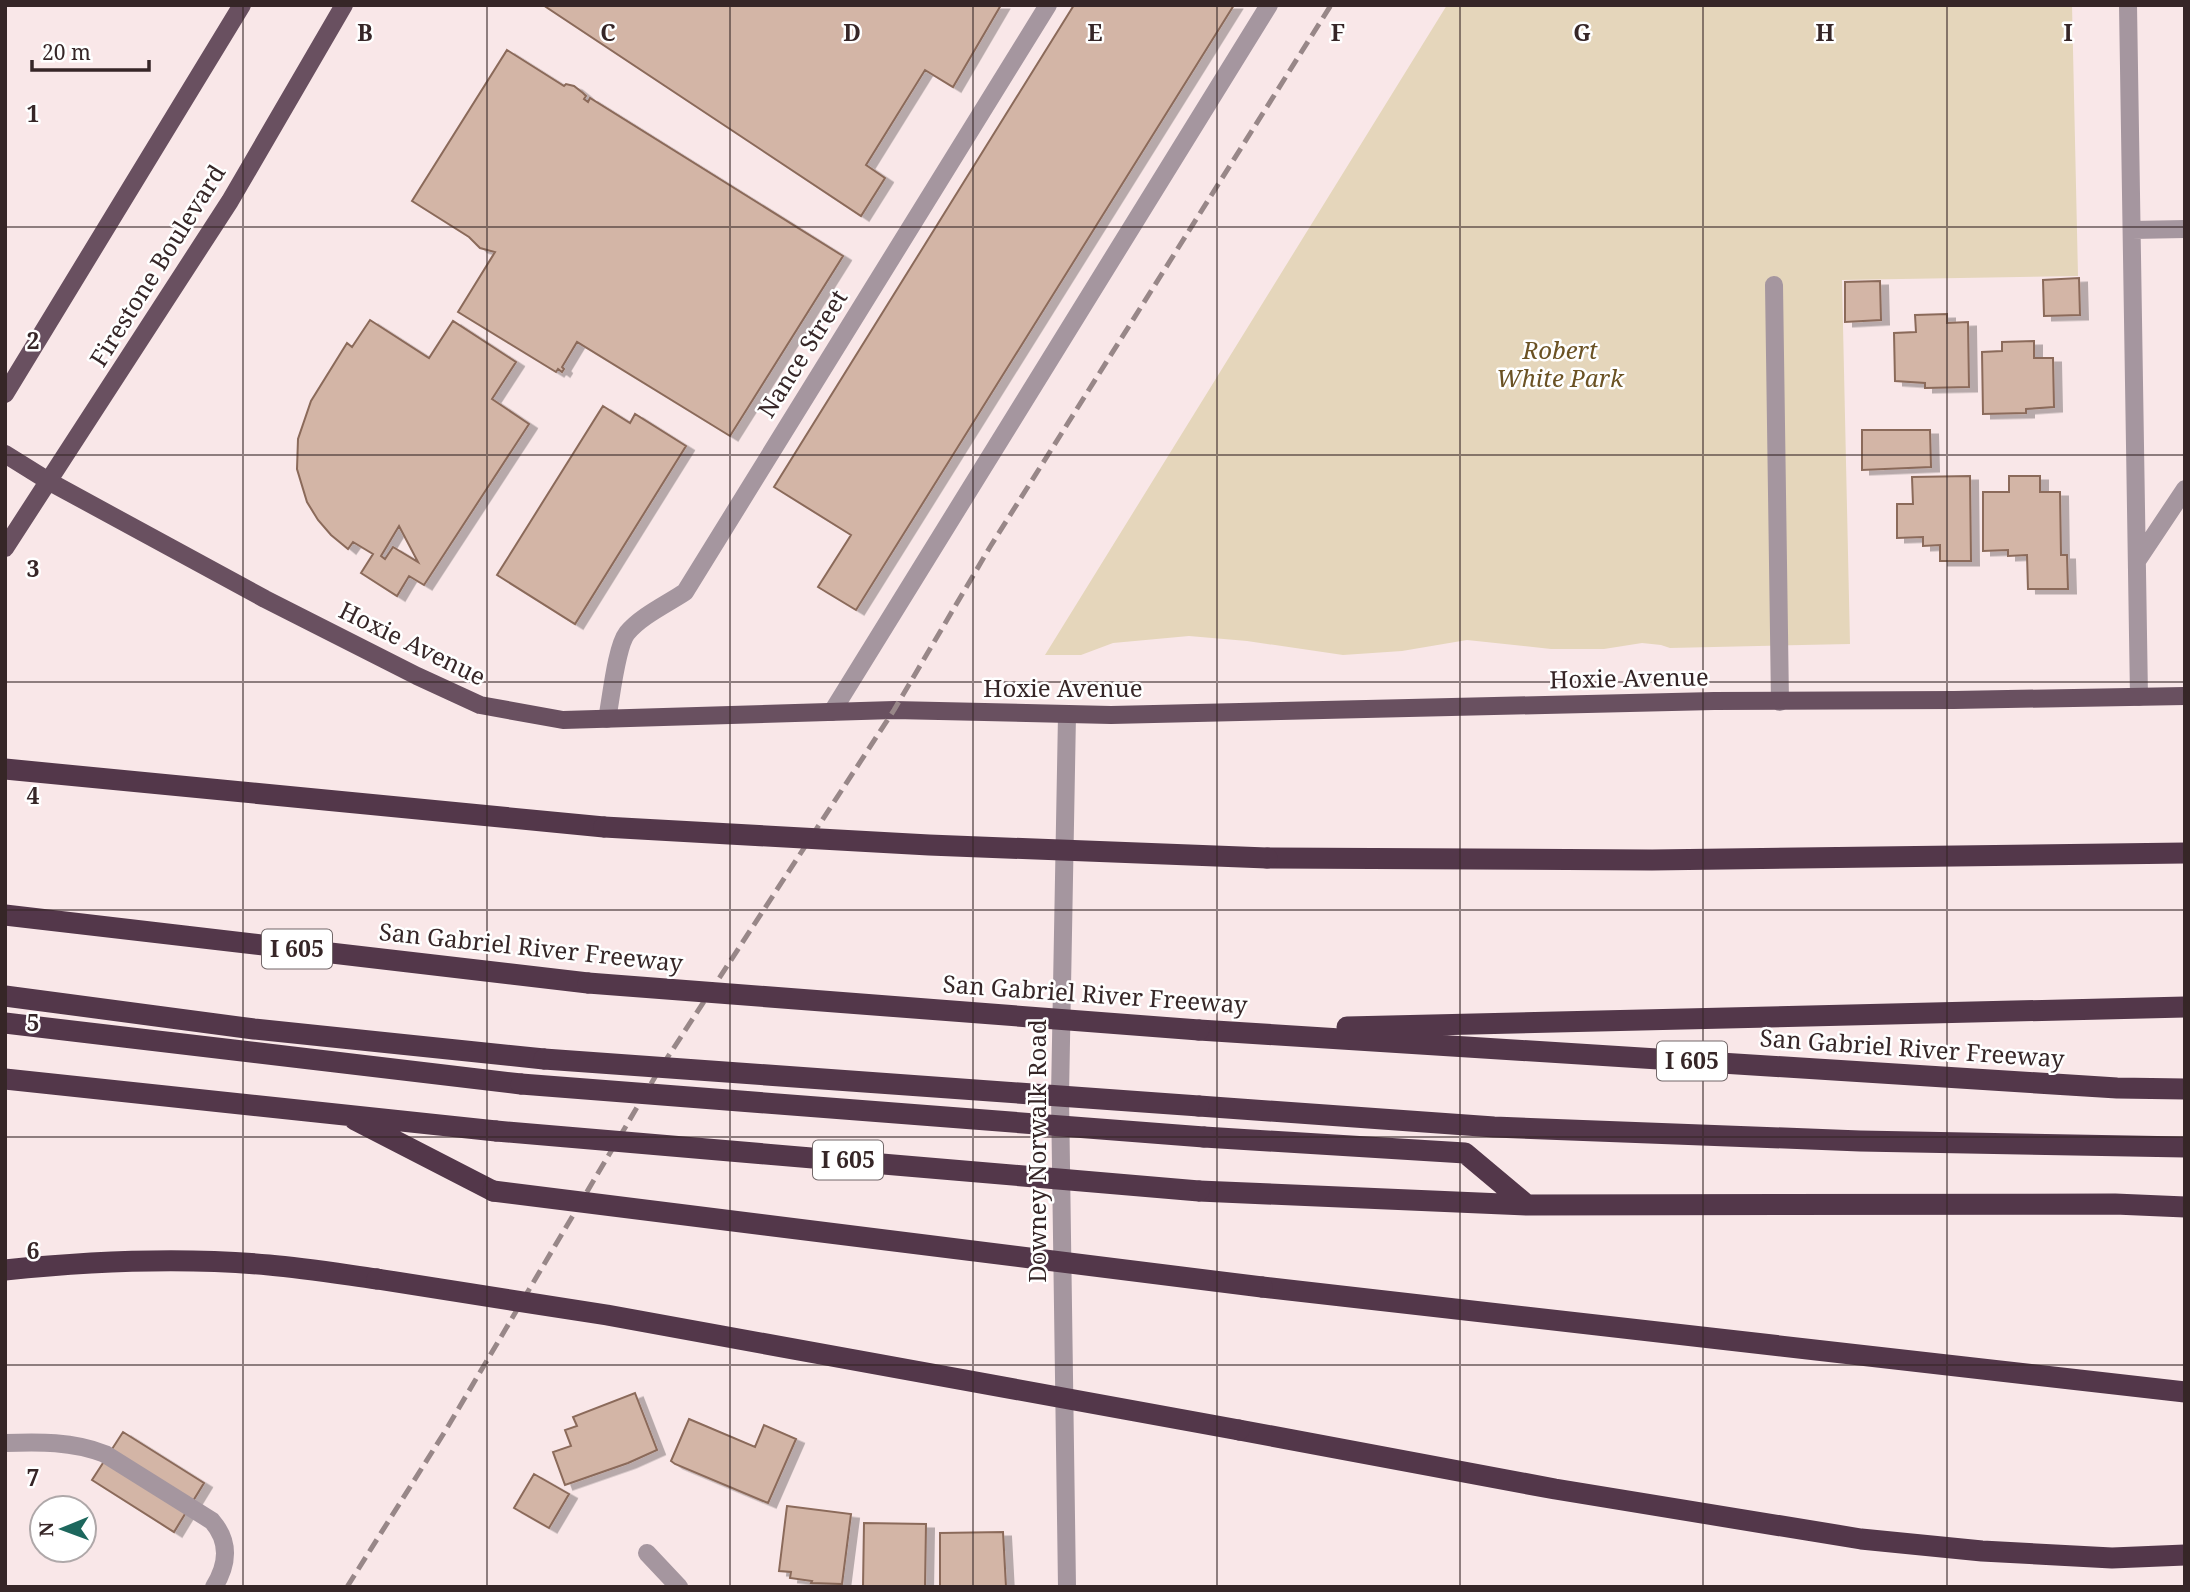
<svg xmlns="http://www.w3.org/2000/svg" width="2190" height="1592" font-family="'Noto Serif',serif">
  <defs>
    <filter id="shadow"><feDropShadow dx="8" dy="4.5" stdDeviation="0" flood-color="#0004"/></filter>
  </defs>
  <rect width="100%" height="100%" fill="#f9e7e8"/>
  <path fill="#e5d6bb" d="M1447,5h625l6,271 -236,4 8,364 -180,4 -9,-3 -19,-2 -38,6h-53l-84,-9 -65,11 -59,4 -96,-14 -58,-5 -76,7 -32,12h-36z"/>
  <path fill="#d3b5a6" stroke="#8b6a5a" stroke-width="2" fill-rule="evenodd" filter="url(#shadow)" d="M543,5h458l-48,82 -28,-17 -59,95 19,13 -24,38z
    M1074,5h160l-378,605 -38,-23 33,-52 -77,-48z
    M507,50l57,36 2,-2 8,2 9,7 3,3 -2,3 4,3 2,-4 253,158 -113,180 -153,-94 -15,25 2,2 -2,3 -4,-3 -2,3 -98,-60 37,-60 -15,-4 -11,-11 -57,-36z
    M2079,278l1,37 -36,1 -1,-36z
    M1880,281l1,39 -36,2v-40z
    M1947,314v9l21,-1 1,65 -44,1v-5l-30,-2 -1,-48 22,-1 -1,-17z
    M370,320l59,38 24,-37 63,41 -24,37 37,25 -105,161 -15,-9 -12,20 -36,-23 12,-19 -20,-12 -5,7 -17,-14 -13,-15 -11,-18 -10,-33 1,-30 13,-38 36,-58 5,4zM399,526l19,36 -25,-15 -8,12 -4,-3z
    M2034,341v17h19l1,49 -28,2v4l-43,1 -1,-62 20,-1v-9z
    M603,406l27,17 5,-9 51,32 -111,178 -78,-49z
    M1862,430h68l1,37 -69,3z
    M1970,476l1,85h-31v-16l-17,1v-9l-26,1v-34h16l-1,-27z
    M2009,476h31v16h20l1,63h6l1,34h-40l-1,-34 -19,1v-6l-25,1v-59h26z
    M635,1393l22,57 -29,13 -63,22 -12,-33 18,-6 -6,-16 12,-4 -4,-9z
    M689,1419l66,28 9,-22 32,14 -28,64 -93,-39 -4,-3z
    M123,1432l81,51 -30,49 -82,-52z
    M534,1474l35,20 -20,34 -35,-20z
    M787,1506l64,8 -9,70 -31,-1 1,-2 -22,-3 1,-6 -12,-1z
    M864,1523l62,1 -1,63h-62z
    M1003,1532l3,55h-66v-54z"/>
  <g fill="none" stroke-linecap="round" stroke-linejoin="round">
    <path stroke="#a5969f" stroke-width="18" d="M2128,5l11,692
      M2132,230l53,-1
      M1774,285l6,417
      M2137,561l48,-72
      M832,712l437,-707
      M5,1443c34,-1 67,-2 100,11l107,67c18,21 16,43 2,66"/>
    <path stroke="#a5969f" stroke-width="18" d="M1067,715l-7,381 7,491
      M607,719c4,-19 9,-72 20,-86 14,-17 40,-29 58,-41l363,-587
      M647,1553l32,34"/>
    <path stroke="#695060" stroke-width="18" d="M5,394l237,-389
      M5,454l45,28 215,117 152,77 63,29 83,15 331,-10 217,5 603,-14 240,-1 231,-4
      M5,548l225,-347 114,-196"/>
    <path stroke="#53374a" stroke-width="21" d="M5,769l599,58
      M1267,858l385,2 533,-7
      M5,915l583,68
      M5,996l249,33 290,30
      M5,1023l516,61
      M1347,1027l838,-20
      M1199,1030l918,58 68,1
      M5,1079l491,52
      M1199,1106l295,21 366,14 325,6
      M355,1120l138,71
      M1204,1137l261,16 62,52
      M1199,1191l328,14 588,-1 70,3
      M5,1270c87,-9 177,-13 264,-5 36,3 72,9 108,14
      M1262,1287l923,105
      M1239,1430l316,59 306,50 121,12 130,7 73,-3"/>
    <path stroke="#988788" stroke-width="5" stroke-dasharray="14 7" stroke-linecap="butt" d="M347,1587l97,-154 214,-361 236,-362 96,-163 341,-542"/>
    <path stroke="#53374a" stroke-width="21" d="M604,827l325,18 338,13
      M588,983l611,47
      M544,1059l655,47
      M521,1084l683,53
      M496,1131l703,60
      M493,1191l769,96
      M377,1279l230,36 632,115"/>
  </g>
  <path fill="none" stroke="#362627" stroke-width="2" stroke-opacity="0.55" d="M243,5v1582M487,5v1582M730,5v1582M973,5v1582M1217,5v1582M1460,5v1582M1703,5v1582M1947,5v1582M5,227h2180M5,455h2180M5,682h2180M5,910h2180M5,1137h2180M5,1365h2180"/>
  <g text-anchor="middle" stroke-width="5" stroke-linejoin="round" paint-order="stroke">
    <g fill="#fff" stroke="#726768" stroke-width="2">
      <rect x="262" y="929.5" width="70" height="39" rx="5"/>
      <rect x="1657" y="1041.5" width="70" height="39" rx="5"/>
      <rect x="813" y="1140.5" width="70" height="39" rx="5"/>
    </g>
    <g font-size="23" font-weight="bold" fill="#362627">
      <text x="297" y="957">I 605</text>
      <text x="1692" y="1069">I 605</text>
      <text x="848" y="1168">I 605</text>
    </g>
    <g font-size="24" fill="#362627" stroke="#fff">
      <text transform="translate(158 266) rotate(-58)" y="8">Firestone Boulevard</text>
      <text transform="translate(803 354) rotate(-58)" y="8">Nance Street</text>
      <text transform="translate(412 644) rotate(26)" y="8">Hoxie Avenue</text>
      <text transform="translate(1629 679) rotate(-1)" y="8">Hoxie Avenue</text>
      <text x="1063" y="697">Hoxie Avenue</text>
      <text transform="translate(531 948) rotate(6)" y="8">San Gabriel River Freeway</text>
      <text transform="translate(1095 995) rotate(4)" y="8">San Gabriel River Freeway</text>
      <text transform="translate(1912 1049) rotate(4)" y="8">San Gabriel River Freeway</text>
      <text transform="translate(1038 1151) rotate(-90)" y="8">Downey Norwalk Road</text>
    </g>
    <g font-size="24" font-style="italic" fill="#6b5224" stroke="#fff">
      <text x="1560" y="359">Robert<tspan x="1560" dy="28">White Park</tspan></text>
    </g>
  </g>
  <g font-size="23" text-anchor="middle" font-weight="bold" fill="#362627" stroke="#fff" stroke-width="5" stroke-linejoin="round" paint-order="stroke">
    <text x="365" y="41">B</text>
    <text x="608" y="41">C</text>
    <text x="852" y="41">D</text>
    <text x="1095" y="41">E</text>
    <text x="1338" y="41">F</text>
    <text x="1582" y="41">G</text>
    <text x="1825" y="41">H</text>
    <text x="2068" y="41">I</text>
    <text x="33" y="122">1</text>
    <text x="33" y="349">2</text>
    <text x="33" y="577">3</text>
    <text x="33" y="804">4</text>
    <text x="33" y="1031">5</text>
    <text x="33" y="1259">6</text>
    <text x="33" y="1486">7</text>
  </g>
  <rect width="2190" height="1592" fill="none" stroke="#362627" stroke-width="14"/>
  <g transform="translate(63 1529) rotate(269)"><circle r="33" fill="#ffffff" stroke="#afa8a9" stroke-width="2"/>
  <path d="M0-5L12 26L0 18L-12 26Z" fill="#1d675d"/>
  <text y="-10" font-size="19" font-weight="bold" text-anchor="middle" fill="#362627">N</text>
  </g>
  <path d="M32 60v10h117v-10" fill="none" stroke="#362627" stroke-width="3.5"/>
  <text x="42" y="60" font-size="21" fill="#362627" stroke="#ffffff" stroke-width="5" paint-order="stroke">20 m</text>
</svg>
